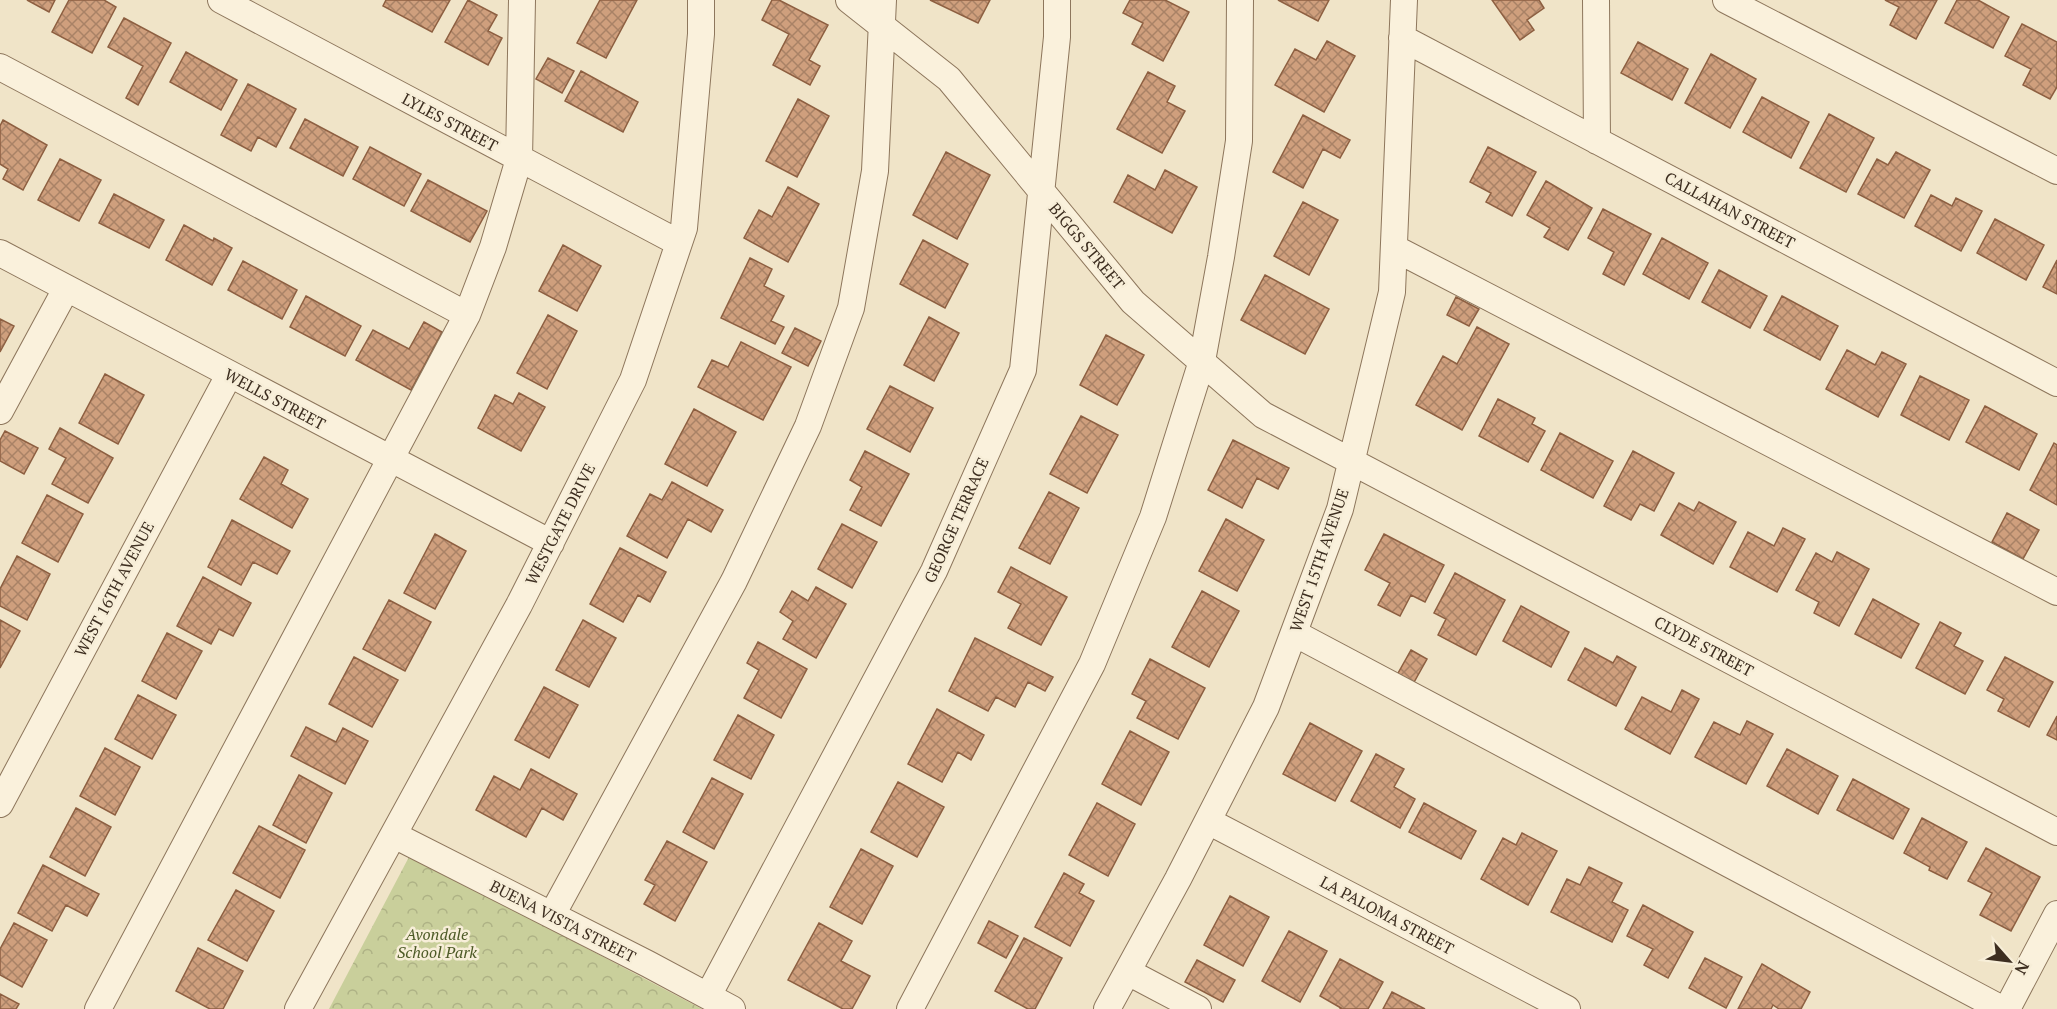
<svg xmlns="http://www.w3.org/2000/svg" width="2057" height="1009" font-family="'PT Serif',serif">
  <defs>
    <pattern id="park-crowns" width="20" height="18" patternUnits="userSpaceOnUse" patternTransform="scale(1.5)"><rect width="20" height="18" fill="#c9cf9b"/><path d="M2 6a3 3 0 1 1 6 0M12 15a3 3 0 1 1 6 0" fill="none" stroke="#aeb285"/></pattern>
    <pattern id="building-cross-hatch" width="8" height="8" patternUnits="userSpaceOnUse" patternTransform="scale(1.5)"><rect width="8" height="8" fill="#cf9f7d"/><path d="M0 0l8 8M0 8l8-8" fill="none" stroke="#a98266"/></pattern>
  </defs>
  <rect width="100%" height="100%" fill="#f0e4c8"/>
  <path fill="url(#park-crowns)" d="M410,855l292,154h-373z"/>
  <path fill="url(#building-cross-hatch)" stroke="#8d5f41" stroke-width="1.5" d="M27,0h28l-6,12z
    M69,0h35l12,7 -24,46 -40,-21z
    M386,0h64l-18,32 -49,-26z
    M468,0l29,15 -9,16 14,7 -14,27 -43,-23z
    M600,0h37l-31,58 -29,-15z
    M772,0h7l49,25 -19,35 11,6 -10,19 -37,-20 16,-31 -27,-14z
    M930,0h60l-12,23z
    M1130,0h35l24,12 -26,49 -31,-17 11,-21 -20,-10z
    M1278,0h51l-11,21z
    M1492,0h47l5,8 -17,12 7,10 -14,10z
    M1885,0h52l-21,39 -26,-14 9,-18z
    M1957,0h21l31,17 -16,31 -48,-25z
    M124,18l47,25 -33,62 -12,-7 17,-32 -35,-19z
    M2022,24l35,18v45l-7,12 -27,-14 8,-16 -26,-13z
    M1327,41l28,15 -31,56 -49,-27 20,-36 21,11z
    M1638,42l50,27 -16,31 -51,-27z
    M186,52l51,28 -16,30 -51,-28z
    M1711,54l45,25 -26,49 -45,-25z
    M548,58l26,13 -12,22 -26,-14z
    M581,71l57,31 -15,30 -58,-31z
    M1148,72l27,14 -8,16 18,9 -23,42 -45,-24z
    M248,84l48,25 -20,38 -18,-10 -7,14 -30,-16z
    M1762,97l47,25 -18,36 -48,-26z
    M798,99l31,17 -32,61 -31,-16z
    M1829,114l45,24 -28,54 -46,-24z
    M1303,115l47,25 -10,18 -17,-9 -20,39 -30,-16z
    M305,119l53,28 -15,29 -53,-28z
    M3,120l44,25 -24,45 -20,-11 5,-10 -8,-5v-38z
    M370,147l51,27 -17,32 -51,-27z
    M1488,147l48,25 -24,44 -26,-14 5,-9 -21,-11z
    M946,152l44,23 -33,64 -44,-24z
    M1896,152l34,18 -26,48 -46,-24 19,-35 11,6z
    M60,159l41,21 -22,41 -41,-21z
    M1165,170l32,17 -25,46 -58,-31 14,-27 27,15z
    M428,180l59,31 -17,31 -59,-31z
    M1546,181l46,27 -24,42 -24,-13 6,-9 -23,-13z
    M788,187l31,17 -31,58 -44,-24 15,-28 13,7z
    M114,194l50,26 -15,28 -50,-25z
    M1931,195l21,11 4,-8 26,13 -21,40 -46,-25z
    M1303,202l35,18 -29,55 -35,-19z
    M1603,209l48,25 -27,51 -21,-11 11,-22 -26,-14z
    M1995,219l49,26 -18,35 -49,-27z
    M184,225l29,16 1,-3 18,10 -20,37 -46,-25z
    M1662,238l46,25 -19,36 -46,-25z
    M923,240l45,24 -23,44 -45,-24z
    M563,245l38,21 -24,45 -38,-20z
    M750,258l22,11 -8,17 20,10 -13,25 13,6 -9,17 -54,-26z
    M2057,260v34l-14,-7z
    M243,261l54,29 -15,29 -54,-29z
    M1719,270l48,26 -17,32 -48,-26z
    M1265,275l64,34 -24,45 -64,-34z
    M306,296l55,30 -16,30 -55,-29z
    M1782,296l56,30 -18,34 -56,-30z
    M1456,297l23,12 -10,17 -22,-11z
    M548,315l29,16 -30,58 -30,-16z
    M929,317l30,16 -25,48 -30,-16z
    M0,319l14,7 -14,26z
    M424,322l18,10 -31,58 -55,-30 17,-30 36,19z
    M1477,327l32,17 -47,86 -46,-25 27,-49 14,8z
    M795,328l26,13 -13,25 -26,-13z
    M1106,335l38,20 -27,50 -37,-20z
    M741,342l50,25 -28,53 -65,-33 14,-27 16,7z
    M1847,350l28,15 7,-13 24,12 -28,53 -52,-28z
    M105,374l39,21 -26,49 -39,-21z
    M1920,376l49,24 -20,40 -48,-25z
    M890,386l43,22 -23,44 -43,-23z
    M519,393l26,14 -24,44 -43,-23 17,-33 18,9z
    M1498,399l37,19 -3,6 13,7 -17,31 -49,-26z
    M1985,406l52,28 -18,36 -53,-28z
    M694,409l42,23 -29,54 -42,-22z
    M1081,416l37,19 -31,58 -37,-19z
    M60,428l53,30 -25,45 -36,-19 14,-26 -17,-9z
    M5,431l33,17 -14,26 -24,-13v-21z
    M1560,433l53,28 -20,37 -52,-28z
    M1233,440l56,28 -11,21 -21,-11 -15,30 -34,-18z
    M2054,443l3,2v60l-27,-15z
    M865,451l44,23 -28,52 -31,-16 12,-23 -12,-7z
    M1633,451l41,22 -20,38 -14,-7 -9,16 -27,-14z
    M264,457l24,13 -7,14 27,15 -16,29 -52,-29z
    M672,482l51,28 -12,22 -23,-13 -21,39 -40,-22 23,-42 12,6z
    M1049,492l30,16 -29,56 -31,-16z
    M47,495l36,19 -25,48 -36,-19z
    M1699,502l37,20 -23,42 -52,-29 18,-32 15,8z
    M2007,513l32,17 -16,29 -31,-17z
    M1226,519l38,21 -27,51 -38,-20z
    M232,520l58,31 -13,23 -24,-12 -12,23 -33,-18z
    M842,524l35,18 -25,46 -34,-19z
    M1783,528l22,11 -28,53 -47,-25 18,-35 26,14z
    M435,534l31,17 -31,58 -31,-16z
    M1384,534l60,31 -19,37 -14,-7 -11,21 -22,-11 12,-22 -25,-13z
    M620,548l46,24 -16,30 -12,-7 -15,27 -33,-18z
    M1837,552l32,17 -30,57 -25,-13 5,-11 -23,-12 20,-37 16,9z
    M17,556l33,18 -23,46 -27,-14v-17z
    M1011,567l56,30 -26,48 -33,-17 13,-24 -23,-12z
    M1455,573l50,27 -29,55 -38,-20 8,-16 -12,-6z
    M203,577l48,26 -18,33 -14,-7 -8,15 -34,-18z
    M816,587l30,17 -30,54 -33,-19 10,-18 -13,-9 12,-21 16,10z
    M1202,591l37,20 -30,56 -37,-20z
    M1873,599l46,25 -18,34 -46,-24z
    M389,600l42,22 -26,49 -42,-22z
    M1521,606l48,26 -18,35 -48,-26z
    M0,620l20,11 -20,37z
    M583,620l33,18 -27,49 -33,-17z
    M1940,622l21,11 -7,13 29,15 -18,33 -49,-26z
    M167,633l35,18 -26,48 -34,-18z
    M975,638l78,39 -8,14 -17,-9 -13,25 -19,-10 -8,14 -39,-20z
    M758,642l49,27 -26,49 -37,-20 15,-28 -12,-7z
    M1585,648l28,15 4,-7 19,11 -20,39 -48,-26z
    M1411,650l16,9 -14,25 -16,-9z
    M354,657l44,23 -26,47 -43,-23z
    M2005,657l48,25 -24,45 -31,-16 6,-12 -17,-9z
    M1150,659l55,29 -27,51 -41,-21 9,-17 -14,-7z
    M544,687l34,18 -29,53 -34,-18z
    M1682,690l17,9 -29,55 -45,-25 17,-32 29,15z
    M138,695l38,20 -24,44 -37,-20z
    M937,709l47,26 -13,25 -13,-8 -16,30 -34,-18z
    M738,715l36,20 -23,44 -37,-19z
    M2057,716v24l-10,-5z
    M1747,721l26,13 -27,50 -51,-27 19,-35 26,13z
    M1310,723l52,28 -27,50 -52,-27z
    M306,727l30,15 7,-14 25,13 -23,43 -54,-28z
    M1130,731l39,21 -28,53 -39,-21z
    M105,748l35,19 -25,48 -35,-19z
    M1787,749l51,27 -20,38 -51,-28z
    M1376,754l28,15 -10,18 21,12 -15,29 -49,-27z
    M531,769l46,25 -14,26 -21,-12 -16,29 -50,-27 18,-34 26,14z
    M299,775l33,18 -26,50 -33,-18z
    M712,778l31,16 -29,55 -31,-17z
    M1853,779l56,30 -16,30 -56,-29z
    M898,782l46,25 -27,50 -46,-25z
    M1097,803l38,21 -27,52 -39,-21z
    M1424,803l52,28 -15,28 -52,-27z
    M76,808l35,19 -26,49 -35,-19z
    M1922,818l45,24 -20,37 -18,-9 1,-3 -26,-14z
    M259,826l46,24 -25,48 -47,-25z
    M1522,833l35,18 -29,54 -47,-26 22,-41 13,7z
    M667,841l40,21 -32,59 -31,-17 11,-19 -10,-5z
    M1986,848l54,29 -29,54 -31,-16 12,-22 -24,-12z
    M861,849l32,17 -31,58 -32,-17z
    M43,865l56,29 -12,22 -21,-11 -14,26 -34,-18z
    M1589,867l33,16 -10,19 16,8 -16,32 -61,-30 16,-33 13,6z
    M1064,873l20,11 -5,9 15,8 -24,45 -35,-19z
    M236,890l38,21 -27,50 -39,-21z
    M1230,896l39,21 -26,49 -39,-21z
    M1643,905l50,27 -25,46 -24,-13 9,-16 -26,-13z
    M989,921l29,15 -12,22 -28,-15z
    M14,923l33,17 -25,47 -22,-12v-26z
    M819,923l33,18 -11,20 29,15 -18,33h-9l-55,-29z
    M1289,931l38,20 -27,51 -38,-21z
    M1024,938l38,20 -27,51h-7l-33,-18z
    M198,948l45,23 -20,38h-13l-34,-18z
    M1705,958l37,19 -16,31 -37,-20z
    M1340,959l43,23 -15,27h-28l1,-1 -21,-12z
    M1197,960l38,20 -12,22 -38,-20z
    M1762,964l48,28 -9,17h-22l-6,-4 -2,4h-33z
    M1392,992l33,17h-42z
    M0,994l19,10 -3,5h-16z"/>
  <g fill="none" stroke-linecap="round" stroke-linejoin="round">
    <g stroke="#8d765c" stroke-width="28">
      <path id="minor" d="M221,0l458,243
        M849,0l100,79 184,223 130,113 794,417
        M1596,0l1,141
        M1726,0l331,171
        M1402,38l655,345
        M0,67l467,248
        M1394,248l663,344
        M0,253l551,290
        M0,411l66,-122
        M1294,633l708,376
        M0,804l229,-429
        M1208,821l359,188
        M394,835l254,129 84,45
        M552,915l182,-334 74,-155 43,-118 24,-137 8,-171
        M1128,972l70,37
        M708,996l226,-425 89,-201 34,-333v-37
        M98,1009l369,-694 26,-68 26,-88 3,-159
        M298,1009l221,-404 114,-225 51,-152 17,-194v-34
        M910,1009l182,-345 61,-147 49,-156 19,-104 18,-116 1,-141
        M1107,1009l71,-130 88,-172 74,-198 52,-217 12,-292
        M2007,1009l50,-95"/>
    </g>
    <use href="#minor" stroke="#faf1dc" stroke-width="26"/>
  </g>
  <g text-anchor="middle" stroke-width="5" stroke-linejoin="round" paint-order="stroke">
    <g font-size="16" fill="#3d2e20" stroke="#f7eed8">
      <text transform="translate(450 122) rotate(28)" y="6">LYLES STREET</text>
      <text transform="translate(1730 210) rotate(28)" y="6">CALLAHAN STREET</text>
      <text transform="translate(1087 246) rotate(50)" y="6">BIGGS STREET</text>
      <text transform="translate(275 399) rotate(28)" y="6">WELLS STREET</text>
      <text transform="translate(956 520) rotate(-66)" y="6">GEORGE TERRACE</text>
      <text transform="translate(560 524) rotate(-63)" y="6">WESTGATE DRIVE</text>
      <text transform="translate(1319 560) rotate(-71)" y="6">WEST 15TH AVENUE</text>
      <text transform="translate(114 589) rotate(-62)" y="6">WEST 16TH AVENUE</text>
      <text transform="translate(1704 646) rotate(28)" y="6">CLYDE STREET</text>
      <text transform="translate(1387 915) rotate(28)" y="6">LA PALOMA STREET</text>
      <text transform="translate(563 921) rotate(27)" y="6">BUENA VISTA STREET</text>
    </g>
    <g font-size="16" font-style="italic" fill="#4d5a26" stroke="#f7eed8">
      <text x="437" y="940">Avondale<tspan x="437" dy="18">School Park</tspan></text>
    </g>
  </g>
  <g transform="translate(2009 961) rotate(118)" stroke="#f7eed8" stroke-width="4.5" paint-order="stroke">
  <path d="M0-4.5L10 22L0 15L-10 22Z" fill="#3d2e20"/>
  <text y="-9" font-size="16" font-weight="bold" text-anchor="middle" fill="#3d2e20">N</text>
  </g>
</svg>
